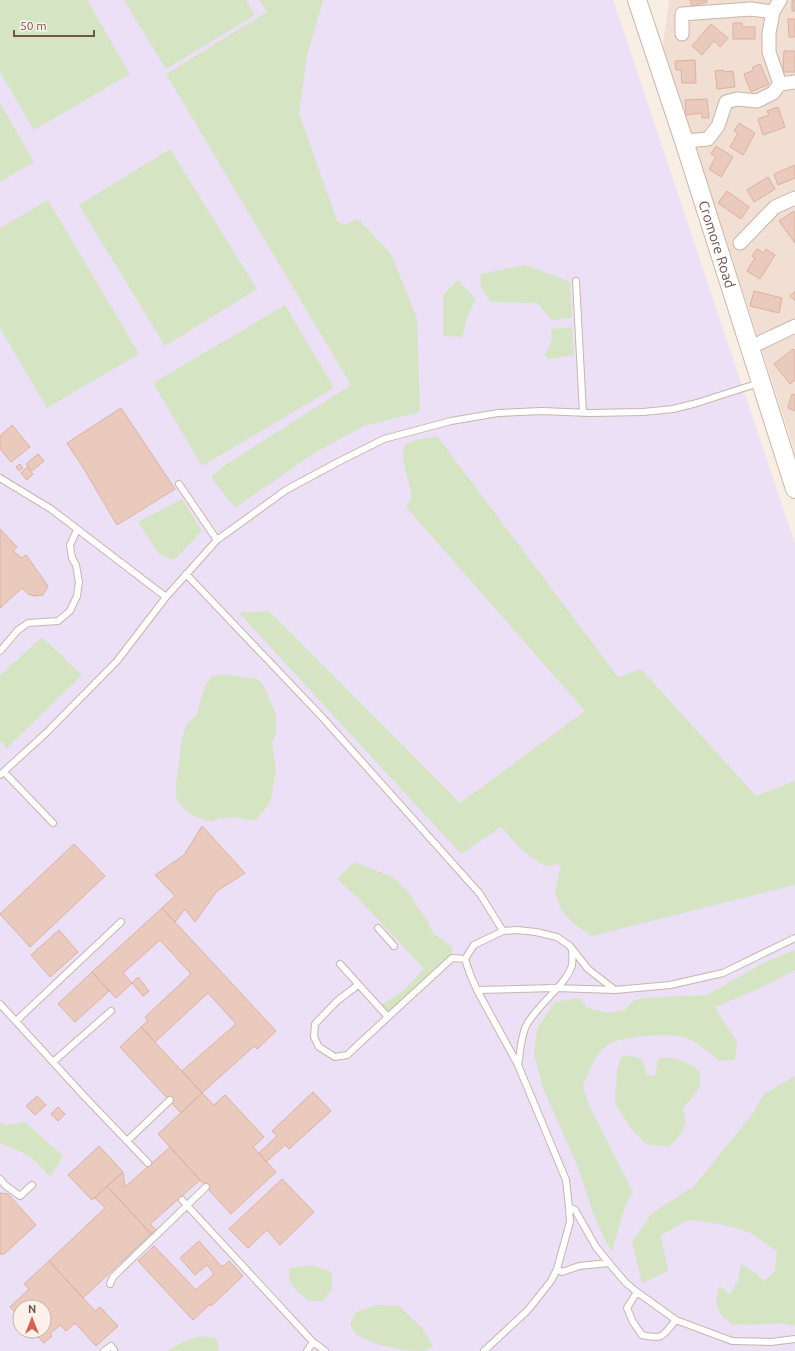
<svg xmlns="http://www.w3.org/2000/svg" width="795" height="1351" font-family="Ubuntu,sans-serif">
  <rect width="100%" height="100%" fill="#f9eee3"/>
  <path fill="#f0dfd2" d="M669,0h126v452l-132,-406z"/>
  <path fill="#ebe0f5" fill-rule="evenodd" d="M0,0h613l182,544v807h-795zM20,1307h24v24h-24z"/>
  <path fill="#d5e5c4" d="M0,0h87l43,74 -96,56 -34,-58z
    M124,0h122l9,15 -89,54z
    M259,0h64l-16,56 -8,57 38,108 7,4 14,-6 33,35 26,64 3,94 -56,14 -48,26 -81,56 -24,-31 13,-11 127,-81 -185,-311 101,-62z
    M0,103l34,59 -34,20z
    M170,149l87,140 -92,57 -86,-141z
    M48,200l91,154 -92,54 -47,-80v-100z
    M525,265l45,17 2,36 -20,2 -15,-17 -47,-1 -9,-15 -1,-13z
    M458,280l18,19 -9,18 -5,20 -19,-1v-41z
    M285,305l49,83 -132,78 -49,-83z
    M572,327l2,28 -25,4 -5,-5c8,-8 9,-14 7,-25z
    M437,436l181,241 23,-8 115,127 39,-15v104l-203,51 -17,-11 -14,-15 -6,-18 6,-28 -17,2 -23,-17 -20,-22 -40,27 -222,-241 30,-2 191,192 125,-92 -179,-204 6,-10 -10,-42 3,-10 10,-5z
    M182,499l20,32 -28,29 -15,-6 -21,-32z
    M42,637l40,38 -75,73 -7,-7v-66z
    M220,674l38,5 6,7 12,29v18l-4,10 4,28 -6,32 -13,16 -6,2 -15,-4 -17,1 -6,3h-5l-15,-5 -11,-9 -6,-9v-14l6,-45 4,-14 11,-11 7,-26 7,-11z
    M354,862l39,15 17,17 8,14 9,11 6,14 19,14v6l-68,63 -8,-8 27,-17 21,-22 -68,-73 -19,-17z
    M795,950v20l-39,20 -41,17 9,15 13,19 -2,19 -16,1c-11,-9 -22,-20 -36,-24 -14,-4 -68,-1 -78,10 -11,10 -17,26 -22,40l6,18 44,87 -9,17 -12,42 -5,-7 -14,-31 -15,-46 -35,-79 -9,-34 3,-25 18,-27 25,-4 7,10 21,5 17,-3 8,-9 11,-3 63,-3 54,-31z
    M629,1055l13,4 5,16 8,1 3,-17c18,-4 27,3 42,12v14l-7,12 -10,11c6,21 -1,24 -14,39l-23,-3 -15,-15 -16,-26 2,-34 5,-12z
    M795,1076v250l-17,-3 -26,2 -21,-1 -11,-10 -4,-14 3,-14 11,8 8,-13 3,-17 14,9 9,8 11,-10 2,-20 -28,-19 -29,-8 -32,-4 -27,15 7,36 -26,12 -10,-41 20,-29 42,-27 57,-70 13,-22z
    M0,1122l5,3 20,-3 38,34 -13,21 -20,-21 -30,-13z
    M312,1265l20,7v17l-9,12h-14c-12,-10 -24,-16 -19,-33z
    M376,1305l23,1 23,22 11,18 -9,5 -22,-1 -25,-6 -21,-9 -6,-11 6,-12z
    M199,1336l17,2 3,13h-52l12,-7z"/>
  <path fill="#ebcabe" stroke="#dcb0a0" d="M690,0h17v2l-15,4z
    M792,0h3v11h-3z
    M788,19h7v18h-6z
    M733,23h9v4h13v12h-22z
    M711,24l17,14 -8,9 -6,-6 -12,14 -10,-9z
    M784,51h11v21h-12z
    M695,60l1,23h-14l-1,-13h-5l-1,-9z
    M760,64l9,20 -18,8 -7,-18 8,-3 1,-4z
    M723,70l1,2 9,-1 2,16 -18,2 -2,-18z
    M707,99l2,19h-7v-5l-16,2 -1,-15z
    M778,107l7,20 -22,8 -5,-16 11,-4 -2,-4z
    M739,123l16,10 -12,22 -13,-8 8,-14 -4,-2z
    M716,146l17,11 -12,20 -12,-8 7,-12 -5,-3z
    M795,165v13l-17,7 -4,-11z
    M768,177l7,12 -21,13 -7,-12z
    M727,191l22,16 -8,12 -23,-16z
    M794,211l1,2v30l-16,-22z
    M757,249l7,4 2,-4 9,6 -15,24 -13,-8 8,-13 -3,-2z
    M754,291l28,7 -3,15 -29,-7z
    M795,291v10l-5,-5z
    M793,349l2,2v29l-5,4 -16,-20z
    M792,394l3,1v16l-7,-3z
    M121,408l54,81 -58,36 -33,-56 -17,-26z
    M12,425l18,22 -19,15 -11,-13v-13z
    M38,454l6,7 -12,10 -6,-7z
    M20,464l3,4 -4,3 -3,-4z
    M27,467l6,7 -6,6 -6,-7z
    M0,529l17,18 -4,4 9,7 4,-3 22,31 -5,9 -9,1 -6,-2 -6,-6 -22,20z
    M202,826l43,47 -28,18 -22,31 -10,-13 -10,13 -13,-14 13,-12 -20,-21 29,-20z
    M74,844l31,32 -75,71 -30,-33z
    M162,908l114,123 -19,18 -3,-3 -52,47 -20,-22 54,-47 -28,-31 -53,49 -14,-15 7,-6 -3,-4 46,-43 -31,-34 -37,33 9,10 -16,15 -24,-26z
    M59,930l19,22 -28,25 -19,-22z
    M92,972l17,19 -34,31 -17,-18z
    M138,977l11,14 -6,5 -11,-13z
    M141,1027l61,66 -21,20 -61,-66z
    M313,1092l18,19 -42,38 -4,-4 -19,17 -7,-9 18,-17 -5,-5z
    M202,1093l12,12 11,-10 3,3 36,39 -11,10 23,25 -45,42 -73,-80z
    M37,1096l9,9 -11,10 -9,-9z
    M58,1107l7,7 -7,7 -7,-7z
    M99,1146l24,26 -31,28 -24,-25z
    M170,1147l30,33 -50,44 6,6 -5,4 -44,-48 16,-14 2,15z
    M282,1179l32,33 -34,33 -13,-15 -19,18 -19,-19z
    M107,1186l44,48 -68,64 -34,-37 56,-53 -10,-10z
    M0,1193l8,1 28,31 -32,29h-4z
    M199,1241l23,26 7,-6 14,15 -32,30 -1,-2 -17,16 -55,-59 16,-15 42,44 18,-16 -7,-9 -12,10 -15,-17z
    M49,1261l46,50 5,-4 18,19 -22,20 -21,-23 -9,8 -6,-6 -10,9 2,2 -8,7 -12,-12h12v-24h-24v11l-10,-11 19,-18 -5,-5z"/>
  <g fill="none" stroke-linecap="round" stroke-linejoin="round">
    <g stroke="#c8b5ab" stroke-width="8">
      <path id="lane" d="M576,281l7,132
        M0,478l51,31 115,88
        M179,484l38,56
        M186,574l136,143 158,177 23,37
        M0,651l18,-21 10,-7 30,-2 12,-10 7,-15 2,-14 -3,-17 -4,-7 -2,-13 7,-15
        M4,772l49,51
        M0,775l46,-42 71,-72 49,-64 51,-57 69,-50 52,-28 46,-23 67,-18 47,-8 44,-2 48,2 53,-1 30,-3 24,-6 62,-20
        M378,928l16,18
        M340,964l48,53 64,-59 13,1
        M358,985l-21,16 -22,23 -1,13 5,10 16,10 12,-2 41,-38
        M477,990l79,-2 59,2 55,-5 53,-12 72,-35
        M0,1004l84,92 64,67
        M16,1021l105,-99
        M53,1062l58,-51
        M518,1065c2,-11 3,-29 8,-39 10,-20 42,-43 46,-61 1,-5 0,-11 0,-16l-1,-1
        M127,1141l43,-41
        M0,1179l5,6 15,11 12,-11
        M182,1200l131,142 12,9
        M569,1207l6,3 21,37 13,16 17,20 11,9 39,28 56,21 39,1 24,-3
        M557,1269l5,3 17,-6 30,-3
        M110,1284l3,-7 93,-90
        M637,1292l-10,16 6,14 9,13c22,5 20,1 34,-15
        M104,1351l7,-5 3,4
        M307,1351l6,-9
        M484,1351l44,-41 23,-29 6,-12 13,-47 -1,-15 -3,-27 -48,-115 -41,-75 -7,-16 -5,-15 9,-14 29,-14 14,-1 19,2 21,5 13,9 18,23 27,21"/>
    </g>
    <g stroke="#c8b5ab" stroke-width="15">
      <path id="street" d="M682,34v-20l69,-5 22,3
        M780,84l-11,-32v-19l4,-21 7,-12
        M684,141l24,-2 10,-13 8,-24 11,-3 20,2 16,-8 7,-9 15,-2
        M740,243l35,-36 20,-9
        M749,348l46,-22"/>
    </g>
    <g stroke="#cdb6ac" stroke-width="20">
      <g id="secondary">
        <path id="s1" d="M637,0l47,141 111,348"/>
      </g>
    </g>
    <use href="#lane" stroke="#fff" stroke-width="6"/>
    <use href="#street" stroke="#fff" stroke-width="13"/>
    <use href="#secondary" stroke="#fff" stroke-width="18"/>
  </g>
  <g text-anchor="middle" stroke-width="3" stroke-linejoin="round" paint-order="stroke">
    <g font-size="14" fill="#6e544c" stroke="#fdf2e9">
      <text dy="5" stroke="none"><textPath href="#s1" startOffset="257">Cromore Road</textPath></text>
    </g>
  </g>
  <g transform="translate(32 1319)"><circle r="19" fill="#fdf2e9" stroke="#c4b3aa"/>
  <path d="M0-3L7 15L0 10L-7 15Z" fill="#d66255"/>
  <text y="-6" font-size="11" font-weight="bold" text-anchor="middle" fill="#6e544c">N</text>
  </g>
  <path d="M14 30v6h80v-6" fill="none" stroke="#6e544c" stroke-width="2"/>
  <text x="20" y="30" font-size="12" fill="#6e544c" stroke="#fdf2e9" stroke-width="3" paint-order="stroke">50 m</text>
</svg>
